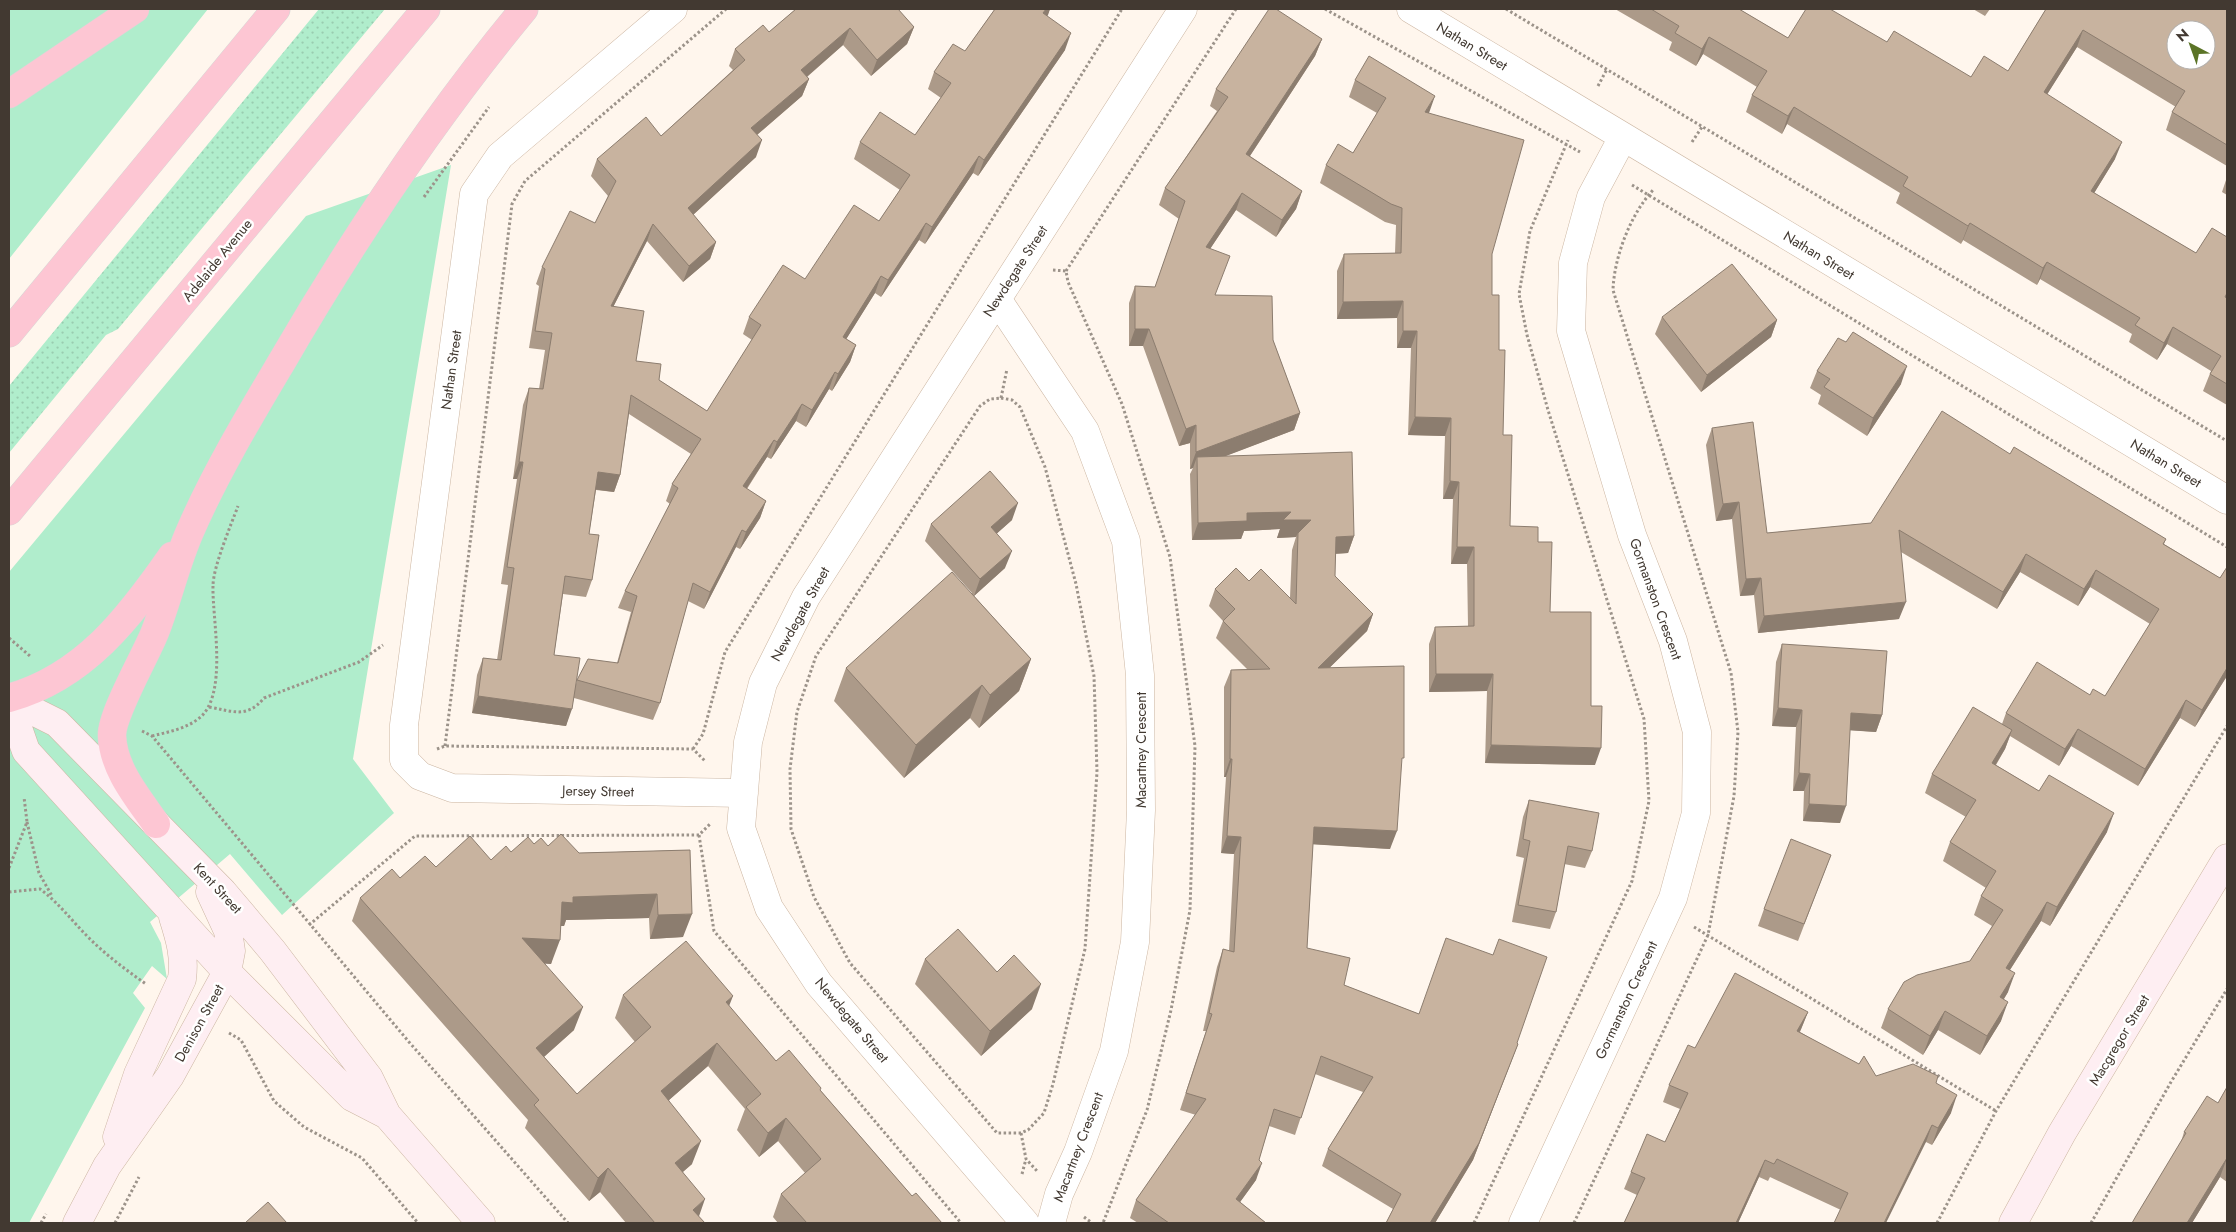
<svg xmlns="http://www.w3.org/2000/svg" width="2236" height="1232" font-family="Jost,sans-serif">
  <defs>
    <pattern id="grass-dots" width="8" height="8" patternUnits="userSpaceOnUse" patternTransform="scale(1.25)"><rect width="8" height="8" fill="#b0edcc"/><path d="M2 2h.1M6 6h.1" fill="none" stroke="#99ccb0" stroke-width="1.8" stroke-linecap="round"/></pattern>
  </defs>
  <rect width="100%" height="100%" fill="#fff6ed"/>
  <path fill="url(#grass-dots)" d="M319,9h66l-267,320 -12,6 -97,118v-67z"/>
  <path fill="#b0edcc" d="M9,9h199l-199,250z
    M451,165l-98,594 41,54 -112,102 -52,-61 -80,68 11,21 6,36 -15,-13 -19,27 12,15 -116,215h-20v-651l297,-356z"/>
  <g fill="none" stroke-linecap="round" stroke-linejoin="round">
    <g stroke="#ccb6a2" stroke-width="29">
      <path id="street" d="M673,9l-173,147 -26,38 -70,531v35l16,16 32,12 292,5
        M1411,9l816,491
        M997,299l88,132 41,110 14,134 1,135 -6,132 -21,109 -36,101 -19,42 -8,29
        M1025,1223l-206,-239 -50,-76 -28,-80 7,-86 15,-59 43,-86 377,-588
        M1523,1223l150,-325 23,-85 1,-81 -24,-91 -41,-106 -61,-204 2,-68 18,-66 32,-60"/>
    </g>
    <g stroke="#ccb6a2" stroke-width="29">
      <path id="secondary" d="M9,699l48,24 166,169 49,58 97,128 18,37 94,108
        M9,702l17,49 201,221 125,125 35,18
        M117,1137l21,-63 44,-95c3,-23 -2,-40 -9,-62
        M77,1223l30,-57 63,-90 57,-104 4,-21 -3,-20 -18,-39
        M2013,1223l49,-90 165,-275"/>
    </g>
    <g stroke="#d9d7d6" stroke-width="29">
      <path id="highway" d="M9,94l126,-85
        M9,333l267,-324
        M9,511l417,-502
        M9,698c75,-21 120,-80 163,-142
        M156,824c-18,-26 -43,-55 -44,-88 -1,-21 34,-81 43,-104 13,-33 21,-70 36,-103 25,-57 58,-112 90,-166 72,-124 151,-243 243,-354"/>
    </g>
    <path stroke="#9c938a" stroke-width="3" stroke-dasharray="2.5 2.5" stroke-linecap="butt" d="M1325,9l255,143
      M1506,9l721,432
      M1598,86l9,-17
      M1692,142l10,-15
      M1632,185l595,362
      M424,197l65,-90
      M1053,270l13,1 2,11 54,122 48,153 25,189 -5,164 -19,100 -24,100 -44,113
      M1066,271l170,-262
      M1001,398l11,2 8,7 25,60 31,117 18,92 3,96 -12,177 -32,135 -9,29 -16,17 -7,3h-24l-147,-170 -36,-66 -23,-68 -1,-60 7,-57 19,-56 164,-250 10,-7z
      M1001,398l6,-29
      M9,638l21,18
      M209,707c23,4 38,12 55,-9l95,-36 24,-17
      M142,731l10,5 257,306 159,181
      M152,736c16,-4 33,-7 46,-17 31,-22 14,-100 15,-133 0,-19 18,-61 25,-80
      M445,746l67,-542 13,-23 201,-172
      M437,749l8,-3 248,3 12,12
      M693,749l10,-15 22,-82 397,-643
      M27,822l12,51 13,23
      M699,835l15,96 247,292
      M9,868l18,-46 -3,-25
      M9,892l31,-3c19,14 32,32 49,49 17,17 37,32 57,46
      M309,925l106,-89 284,-1 11,-11
      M1694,927l302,184
      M229,1033l12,7 33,61 30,26 58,31 56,65
      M1021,1133l5,26 11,12
      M1022,1174l4,-15
      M1084,1217l8,6
      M41,1223l5,-9
      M115,1223l24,-46
      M1474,1223l158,-342 17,-80 -5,-82 -96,-309 -21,-75 -8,-41 11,-63 38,-91
      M1574,1223l134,-288 26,-139 4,-64 -7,-59 -118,-383c1,-33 18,-77 41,-101
      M1937,1223l59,-112 231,-385
      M2091,1223l80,-141 56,-93"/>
    <use href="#street" stroke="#fff" stroke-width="28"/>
    <use href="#secondary" stroke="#feeef2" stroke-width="28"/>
    <use href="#highway" stroke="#fdc6d3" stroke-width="28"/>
  </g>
  <path fill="#ac9a89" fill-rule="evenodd" d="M796,9l118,18 -7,17 -36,32 -28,-31 -36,32 2,2 -7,17 -45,39 -1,22 -63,58 23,27 -6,17 -27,23 -36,-41 -34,66 23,54 23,19 48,31 45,-71 -9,-6 6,-17 56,-38 74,-58 21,-31 -46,-31 6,-17 55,-7 26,-37 -13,-9 6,-17 31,-21 30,-42h55l-3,7 18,34 -87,126 -5,-3 -48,71 -6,-4 -38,57 -6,-4 -29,46 10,6 -6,17 -18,29 -3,-2 -23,38 -10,-6 -25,38 -4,-2 -20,32 19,12 -6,17 -20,31 -4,-2 -32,62 -16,-8 -28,102 -7,17 -79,-22 -8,28 -94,-13 5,-38 6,-17 14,2 11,-75 -7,-1 16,-105h-4l10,-74 6,-17 10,1 6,-39 -16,-2 10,-62 -3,-2 6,-17 53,-44 13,-27 -17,-20 6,-17 64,-23 72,-66 -4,-4 6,-17 34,-17zM629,414l62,40 -19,30 -6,17 4,3 -45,87 -7,17 13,4 -14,51 -40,17 -1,4 -22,-29 9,-61 23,3 6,-17 -3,-46 7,-44 18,2 6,-17z
    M1615,9h124l49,29 99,4 84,35 37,-6 38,-62h181v157l-61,-36 6,-18 4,-5 -99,-60 -30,47 68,65 -21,34 102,60 31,-16v168l-24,-14 8,-20 -44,-27 -10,16 -28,-18 3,-8 -92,-55 -3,6 -74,-45 -2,4 -65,-41 4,-10 -113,-69 -5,10 -36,-22 6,-17 5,-8 -54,-33 -7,12 -27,-16 3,-8z
    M1973,9h17l-5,7z
    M1322,39l-7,17 -65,100 52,35 -6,18 -20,28 -40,-27 -26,39 5,46 58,45 27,73 -6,17 -69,26 129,80 -6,17 -13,1v22l38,38 -6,17 -37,36 71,99 -11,83 -77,-5 -6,104 37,37 75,29 99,30 -45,116 -38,63h-49l7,-14 -71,-43 6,-17 35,-57 -48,-18 -20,61 -26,-9 -10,34 -3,20 -16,22 26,21h-128l-8,-5 6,-18 60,-85 -16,-5 26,-79h-3l14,-64 6,-18 6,2 5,-97 -13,-1 5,-76h-2v-90l7,-17 16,-1 -31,-31 7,-17 -14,-15 6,-17 34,-8 41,17 2,-48 4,-13 -19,1 3,-9 -36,2 -3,8 -49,1 -2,-66 3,-6 -3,1v-26l-11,3 -36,-100h-14v-43l6,-17 20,1 24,-68 -20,-14 6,-17 52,-77 -7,-5 6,-17z
    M1355,80l73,33 64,141v41l7,55 4,85 7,91 28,16 12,70 41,94 4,59 -110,-2 2,-72 -58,1v-48l6,-17 33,-1 -1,-62h-16l2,-65h-10l2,-63 -37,-1 3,-87h-14v-30l-60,1v-48l7,-17 51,-1 1,-28 -11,-3 -65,-39 6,-18 27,-12 24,-40 -28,-16z
    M2227,177v18l-5,-3z
    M1662,317l115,3 -6,17 -70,55 -46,-58z
    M1846,342l55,42 -34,52 -49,-32 3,-9 -11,-7 7,-17z
    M1712,428l55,105 104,-10 139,-69 156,85 -2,5 56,34 7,-11v109l-32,51 -15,-9 -42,68 -67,-40 -12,20 -49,-30 -5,13 -9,16 111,67 -57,94 -9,-5 -31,49 -2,22 -4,7 -3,22 -21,34 -42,-25 -15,25 -42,-27 7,-19 82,-48 22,-35 -18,-11 7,-19 5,-8 -43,-27 7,-19 16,-25 -41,-24 7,-19 70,-50 4,-11 84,-18 15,1 45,-72 -60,-37 -12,19 -58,-34 -23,37 -96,-57 -2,67 -141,14 -4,-38 -14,1 -8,-77 -16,2 -10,-76z
    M1012,520l-16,14 9,34 -31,28 57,63 -12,32 -40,37 -9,-10 -66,60 -70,-77 12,-33 126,-75 -47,-52 6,-17z
    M1782,644l100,71 -6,17 -26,-2 -10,93 -37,-2 1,-30h-11l3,-64 -24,-1 4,-64z
    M1529,800l63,51 -7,17 -21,-4 -8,48 -6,17 -38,-7 12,-64 -8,-2 7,-39z
    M534,844l14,2 31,7 111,-3 -7,87 -33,2 -1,-21 -83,2 -2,6h-3l-10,38 -6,-1 29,67 -30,27 33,37 58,-52 -20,-24 8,-23 106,11 47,55 44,29 92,106 30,27h-164l-5,-6 8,-23 24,-21 -27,-32 -19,16 -22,-27 8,-21 -37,-43 -39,34 23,64 -9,8 16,45 6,6h-79l-26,-31 -11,9 -64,-73 3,-8 -176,-199 8,-23 40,-20 36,-11 55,-7z
    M1831,855l-33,86 -40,-15 6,-17z
    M925,959l72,13 35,37 -51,47 -66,-72z
    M1808,1012l-8,20 76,44 60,7 15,30 -19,32 -6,-3 -85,68 -71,-33 -2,4 -9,-4 -21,46h-114l13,-28 -13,-6 7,-17 34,-30 15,-33 -17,-7 6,-17 26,-37z
    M2227,1087v95l-7,-5 -28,46h-60l49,-81 3,-10 34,-29z"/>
  <path fill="#8c7d6f" d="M1046,9h4l-2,6 -11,15 6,-17z
    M914,27l-7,17 -36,32 6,-16z
    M850,28l-7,17 -48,42 6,-17z
    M2083,30l-6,17 -39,62 6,-17z
    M1071,33l-6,17 -87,126 6,-16z
    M1709,37l-6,17 -7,12 6,-17z
    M1322,39l-7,17 -75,115 6,-17z
    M809,79l-7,17 -57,49 6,-17z
    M1435,96l-6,17 -10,17 6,-18z
    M1794,107l-7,17 -5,10 6,-18z
    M762,140l-6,17 -74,68 6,-17z
    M2122,142l-7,17 -30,49 6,-17z
    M979,156l-6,17 -48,71 7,-17z
    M1302,191l-6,18 -20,28 6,-17z
    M1242,193l-6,17 -36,54 6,-17z
    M926,223l-7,17 -38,57 7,-17z
    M1970,223l-7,17 -2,4 7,-18z
    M653,224l-6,17 -42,82 6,-17z
    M716,242l-6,17 -27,23 6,-16z
    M2047,262l-7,17 -3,6 6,-17z
    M881,276l-6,17 -38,61 6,-17z
    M1403,301l-6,17 -60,1 6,-17z
    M1777,320l-6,17 -70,55 6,-17z
    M2173,327l-6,17 -10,16 7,-17z
    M1135,329h14l-6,17h-14z
    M1403,331h14l-6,17h-14z
    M856,345l-6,17 -18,29 6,-17z
    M1907,366l-6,18 -34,52 6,-18z
    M835,372l-6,17 -23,38 6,-17z
    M802,404l-6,17 -25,38 6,-17z
    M1300,413l-6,17 -97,37v-10l-4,11 -3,1 6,-17z
    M1415,417l36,1 -6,18 -37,-1z
    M1196,425l-6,18 -11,3 7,-17z
    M774,440l-7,17 -30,46 6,-17z
    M519,462h4l-6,17h-4z
    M598,472l22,3 -6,17 -22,-3z
    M1450,481l9,1 -6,17h-10z
    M766,501l-6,17 -20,31 6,-17z
    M1739,502l-7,17 -16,2 7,-17z
    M1018,503l-6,17 -28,25 7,-18z
    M1291,512l20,8 -13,13 -2,4 -19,1 3,-9 -36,2 -3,8 -49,1 6,-17 49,-10z
    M742,530l-6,17 -32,62 6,-17z
    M1354,536l-6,17 -19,1 7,-17z
    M1457,547h17l-7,17h-16z
    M1012,551l-7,17 -31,28 6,-17z
    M2026,554l-6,18 -23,37 6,-17z
    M2096,570l-6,17 -12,19 6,-17z
    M1761,578l-7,17 -14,1 6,-17z
    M1906,602l-7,17 -141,14 6,-17z
    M1373,614l-6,17 -55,54 6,-17z
    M1031,659l-12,32 -40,37 11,-33z
    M2227,668v8l-32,51 7,-17z
    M1436,674h57l-6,17 -58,1z
    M982,685l-12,33 -66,60 12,-33z
    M478,696l94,13 -6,17 -94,-13z
    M2186,700l-6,18 -42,68 7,-17z
    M1778,708l24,2 -6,17 -24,-1z
    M1851,713l31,2 -6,17 -31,-2z
    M2078,729l-7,17 -12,20 6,-17z
    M2012,730l-7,19 -20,33 7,-19z
    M1491,745l110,3 -6,17 -110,-2z
    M1230,759h2l-6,18h-2z
    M1799,773l11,1 -6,17h-11z
    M1809,804l37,2 -6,17 -37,-2z
    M2114,813l-7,19 -57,94 7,-19z
    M1314,827l83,4 -7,18 -82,-5z
    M1227,836l14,1 -7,17 -13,-1z
    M657,894l-8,24 -83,2 -2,6h-11l9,-24 11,-5z
    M2047,902l-6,19 -42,66 7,-19z
    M692,914l-9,23 -33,2 8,-24z
    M522,938l38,2 -9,24 -37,-2z
    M2015,973l-7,19 -15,24 7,-19z
    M1041,984l-9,25 -51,47 9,-25z
    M733,996l-9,23 2,-17z
    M2008,1002l-7,19 -21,34 7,-19z
    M583,1007l-9,23 -46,41 8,-23z
    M1945,1011l-7,19 -15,25 7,-19z
    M1808,1012l-7,17 -10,19 6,-17z
    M717,1043l-9,23 -55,48 8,-23z
    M1518,1044l-45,116 -38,63h-5z
    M1957,1095l-6,18 -19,32 6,-17z
    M786,1118l-8,23 -19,16 9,-24z
    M1932,1125l-6,17 -40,81h-2z
    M701,1141l-9,23 -26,22 9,-23z
    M2227,1158l-7,19 -28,46h-5z
    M1765,1160l-6,17 -21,46h-2z
    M1262,1163l-6,17 -26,36 6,-17z
    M608,1168l-8,24 -11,9 9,-23z
    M705,1199l-8,23 -4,-12z"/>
  <path fill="#c8b39f" stroke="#8c7d6f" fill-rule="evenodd" d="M796,9h102l16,18 -37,33 -27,-32 -49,42 8,9 -58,49 11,12 -74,68 28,34 -27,24 -36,-42 -42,82 33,5 -8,50 25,3 -2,16 48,31 54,-86 -12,-8 34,-52 22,14 49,-74 25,16 31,-46 -50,-33 20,-30 35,23 36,-52 -17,-11 19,-28 12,7 30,-42h51l-3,4 28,20 -87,127 -5,-4 -47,71 -6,-4 -38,57 -7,-4 -38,61 13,8 -18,29 -3,-2 -23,38 -10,-6 -25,38 -3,-2 -31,46 23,15 -20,31 -4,-2 -32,62 -17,-9 -33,120 -83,-23 11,-21 30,4 19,-67 -12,-5 53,-103 -6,-4 29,-45 -70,-44 -11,80 -22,-3 -9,62 10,1 -7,45 -27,-4 -11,79 26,3 -8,51 -94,-13 5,-38 18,2 13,-92 -7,-1 16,-105h-4l10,-74 14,1 9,-56 -17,-2 10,-62 -3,-2 28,-56 25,12 21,-42 -19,-22 49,-42 15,19 84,-76 -10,-11 28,-24 6,7z
    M1269,9h7l46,30 -76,115 56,37 -20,29 -40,-27 -36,54 24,9 -15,39 57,1 1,44 27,73 -104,39v-27l-10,4 -37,-100h-14v-43l20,1 30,-86 -20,-13 63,-91 -12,-8z
    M1651,9h88l49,29 18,-29h24l57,33 7,-11 77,46 13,-21 24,15 38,-62h181v136l-55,-33 13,-21 -102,-61 -39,62 78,50 -31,49 105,62 16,-25 15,9v56l-2,4 2,1v86l-17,-10 11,-18 -48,-29 -9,16 -29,-18 5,-7 -93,-56 -4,6 -73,-45 -2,3 -65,-40 5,-9 -114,-70 -6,9 -36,-21 15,-24 -58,-34 -7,12 -27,-16 4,-7zM2176,30h30v30h-30z
    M1369,56l66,40 -10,16 99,28 -32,114v41h7v55h6l-2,85h9l-2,91 28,1v15h14l-2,70h41v94h11l-1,42 -110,-3 2,-71h-57l-1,-47 39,-1v-79h-17l2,-65 -9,-1 1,-63 -36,-1 2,-86h-14v-30l-60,1 1,-48 57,-1 1,-45 -11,-4 -65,-39 12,-21 15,9 33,-55 -31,-18z
    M1732,264l45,56 -70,55 -45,-58z
    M1853,332l54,34 -34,52 -49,-31 6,-8 -13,-8 21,-33 8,4z
    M1942,411l68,43 4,-7 152,92 -3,5 57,34 7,-11v101l-25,42 -16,-10 -41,69 -67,-40 -13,20 -59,-36 31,-51 53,33 3,-6 12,7 54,-87 -63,-39 -12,19 -58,-35 -23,38 -104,-62 7,72 -142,14 -3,-38 -15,1 -7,-77 -16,2 -11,-76 41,-6 14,111 104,-10z
    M1352,452l2,84 -18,1 -1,39 38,38 -55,54 86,-2v92h-2l-5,73 -83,-4 -7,121 43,10 -6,27 75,29 27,-76 47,17 6,-16 48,18 -30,86 1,1 -39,99 -49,80h-44l15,-29 -73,-45 45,-72 -52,-21 -20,62 -27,-9 -15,51 3,3 -26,36 30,24h-97l-33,-23 70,-101 -20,-6 26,-79 -3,-1 14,-64 11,3 7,-115 -14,-1 5,-77h-2l1,-89 39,-1 -47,-48 12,-12 -20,-20 21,-21 13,13 12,-12 35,35 2,-71 13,-13h-28l8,-8 -44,1v8l-49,2 -1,-66z
    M990,471l28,32 -27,24 21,24 -32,28 -49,-55z
    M952,572l79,87 -41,36 -8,-10 -66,60 -70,-77z
    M1782,644l105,7 -5,64 -31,-2 -5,93 -37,-2 1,-30 -11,-1 3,-63 -24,-2z
    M1973,707l39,23 -20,33 47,28 10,-16 65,38 -57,94 -10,-5 -41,66 9,5 -15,24 8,5 -21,34 -42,-25 -15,25 -42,-27 16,-27 13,-7 53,-14 33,-51 -22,-14 15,-25 -46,-29 26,-42 -44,-26z
    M1529,800l70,13 -7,38 -24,-5 -12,66 -38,-7 12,-64 -7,-2z
    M561,834l18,19 111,-3 2,64 -34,1 -1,-21 -84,3v6l-11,-1 -2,38 -38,-2 61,69 -47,41 41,46 74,-67 -28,-32 63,-54 47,55 -7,6 50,59 13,-11 32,38 -1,2 92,106 4,-3 26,30h-135l-26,-29 40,-35 -35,-41 -18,15 -22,-26 15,-13 -44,-51 -56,48 40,50 -26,22 30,36 -12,11 12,13h-50l-47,-55 -10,10 -64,-73 5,-5 -179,-202 32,-29 8,9 25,-22 11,11 34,-31 21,24 15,-14 5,6 17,-15 6,7 7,-6 7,8z
    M1791,839l40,16 -27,69 -40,-15z
    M958,929l39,43 17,-17 27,29 -51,47 -65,-72z
    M1735,973l73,39 -11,19 62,33 5,-8 12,20 37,-12 25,12 -2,7 21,12 -19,33 -6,-3 -48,98h-50l14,-30 -71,-34 -3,5 -9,-4 -29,63h-112l21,-45 -14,-6 16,-38 18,8 23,-49 -19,-8 19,-40 7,3z
    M2227,1087v72v-1l-40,65h-55l4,-7 50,-83 -2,-1 23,-36 11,7z
    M268,1202l19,21h-42z"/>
  <g text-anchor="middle" stroke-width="5" stroke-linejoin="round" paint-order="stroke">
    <g font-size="14" fill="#423931" stroke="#fff">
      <text transform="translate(1472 46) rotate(31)" y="5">Nathan Street</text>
      <text transform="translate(1819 255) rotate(31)" y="5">Nathan Street</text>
      <text transform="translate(217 260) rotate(-51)" y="5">Adelaide Avenue</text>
      <text transform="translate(1015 271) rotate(-57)" y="5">Newdegate Street</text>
      <text transform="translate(451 370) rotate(-82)" y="5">Nathan Street</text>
      <text transform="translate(2166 463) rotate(31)" y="5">Nathan Street</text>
      <text transform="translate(1656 599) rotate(70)" y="5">Gormanston Crescent</text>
      <text transform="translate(800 614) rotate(-61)" y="5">Newdegate Street</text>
      <text transform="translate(1141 750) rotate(-90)" y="5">Macartney Crescent</text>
      <text transform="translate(598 791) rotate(1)" y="5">Jersey Street</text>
      <text transform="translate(218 888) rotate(47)" y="5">Kent Street</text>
      <text transform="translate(1626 1000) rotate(-65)" y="5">Gormanston Crescent</text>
      <text transform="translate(852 1020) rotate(50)" y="5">Newdegate Street</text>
      <text transform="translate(199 1023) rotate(-61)" y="5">Denison Street</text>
      <text transform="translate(2119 1040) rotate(-59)" y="5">Macgregor Street</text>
      <text transform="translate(1078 1147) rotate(-69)" y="5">Macartney Crescent</text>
    </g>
  </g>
  <rect width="2236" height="1232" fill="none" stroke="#423931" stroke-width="20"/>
  <g transform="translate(2191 45) rotate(319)"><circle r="24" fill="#ffffff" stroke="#b3b0ad"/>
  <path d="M0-4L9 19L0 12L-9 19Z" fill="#5b7427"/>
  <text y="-8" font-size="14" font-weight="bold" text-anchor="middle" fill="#423931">N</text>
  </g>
</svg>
